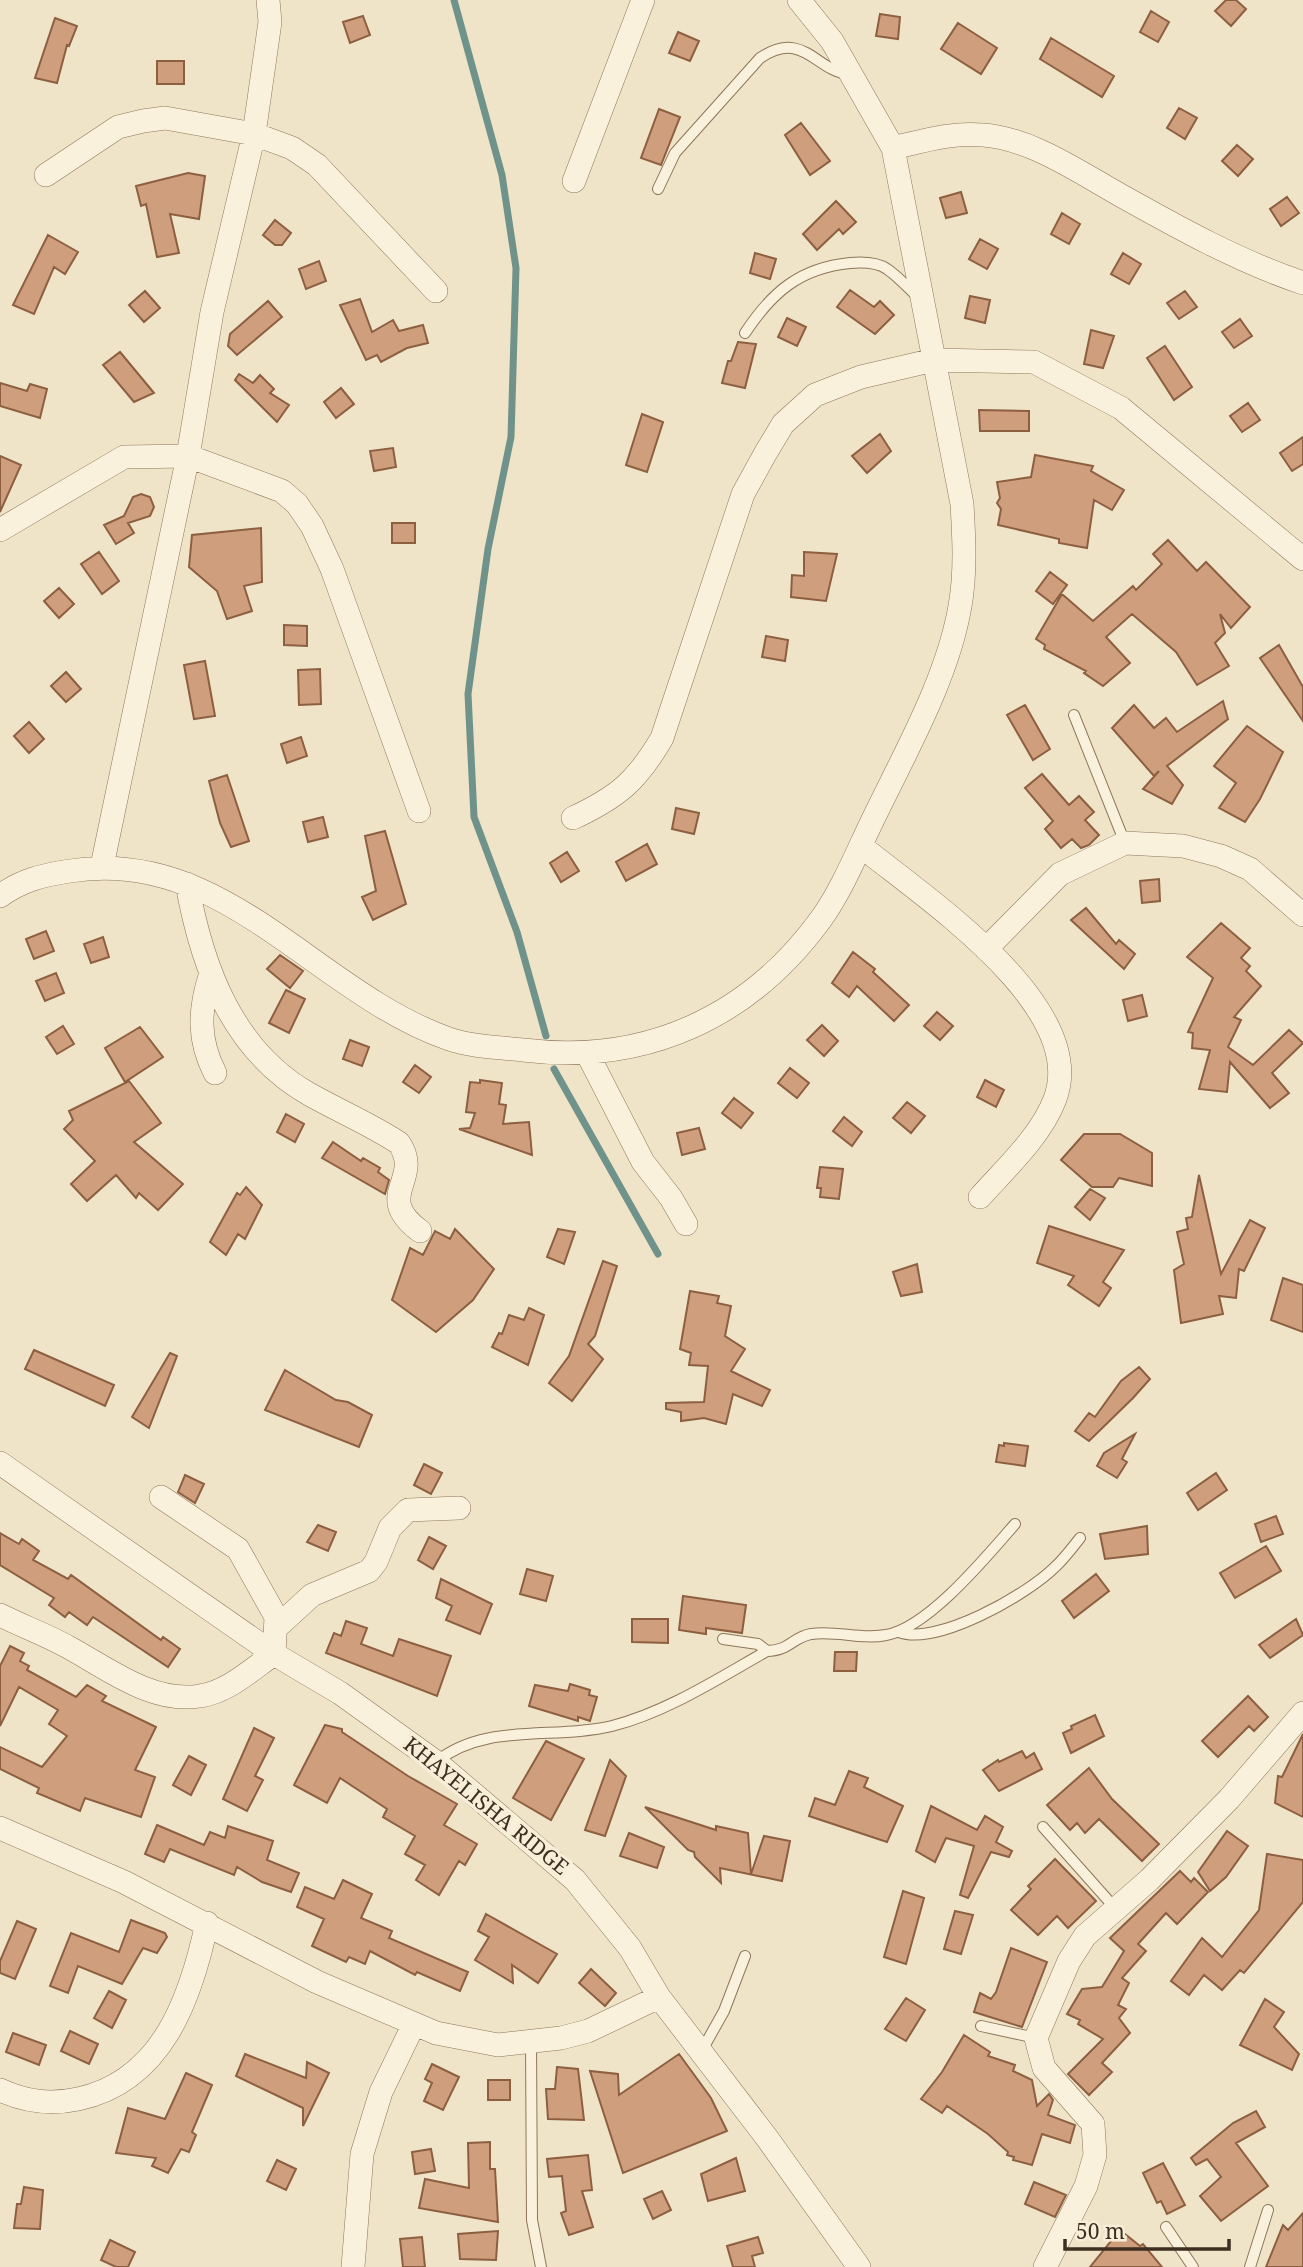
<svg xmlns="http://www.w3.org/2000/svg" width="1303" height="2267" font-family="'Noto Serif',serif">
  <rect width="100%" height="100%" fill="#f0e4c8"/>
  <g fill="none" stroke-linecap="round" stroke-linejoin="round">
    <path stroke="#6f938a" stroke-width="7" d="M454,0l48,175 14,93 -5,169 -23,112 -20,145 6,123 43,115 29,104
      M554,1069l104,185"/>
  </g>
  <path fill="#cf9f7d" stroke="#8d5f41" stroke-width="2" d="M1226,0h10l10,9 -15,17 -16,-15z
    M1151,11l18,11 -11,20 -18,-10z
    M880,14l20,3 -2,22 -22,-3z
    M363,16l7,19 -20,8 -7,-21z
    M55,18l22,8 -8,20 -2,-1 -10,38 -22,-5z
    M958,23l39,25 -16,26 -40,-25z
    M678,32l21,9 -9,20 -21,-8z
    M1051,38l63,38 -12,21 -62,-38z
    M157,61h27v23h-27z
    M1179,108l18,10 -12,21 -18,-11z
    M659,109l21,8 -19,48 -20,-7z
    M801,123l29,38 -20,14 -25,-40z
    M1237,145l16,14 -15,17 -16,-15z
    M188,173l17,3 -6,43 -29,-5 9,39 -22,4 -11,-53 -5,2 -5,-20z
    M961,192l6,21 -21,5 -6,-20z
    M1287,197l12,16 -18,13 -11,-17z
    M836,201l20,21 -13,12 -4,-5 -22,21 -14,-16z
    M1062,213l18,11 -11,20 -18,-10z
    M275,220l16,13 -9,12h-7l-12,-10z
    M48,235l30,17 -13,22 -11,-7 -20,47 -21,-9z
    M980,239l18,10 -11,20 -18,-10z
    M755,253l21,6 -6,20 -20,-6z
    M1123,253l18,11 -12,20 -18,-10z
    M319,261l7,20 -20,8 -7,-20z
    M850,290l24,17 6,-6 14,14 -19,19 -38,-27z
    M145,291l15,17 -16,14 -15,-17z
    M1185,291l12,16 -18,12 -12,-16z
    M970,296l20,4 -5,23 -20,-5z
    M360,299l12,33 21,-12 6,11 24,-6 5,18 -21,5 -26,14 -4,-7 -11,5 -26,-55z
    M268,301l14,16 -45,38 -9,-9 2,-12z
    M787,318l19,9 -9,19 -19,-9z
    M1240,319l12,17 -18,12 -12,-16z
    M1091,330l23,6 -11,32 -19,-4z
    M738,342l18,2 -11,44 -23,-5 6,-22h3z
    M1165,346l27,41 -18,13 -27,-42z
    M120,352l34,41 -20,9 -31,-37z
    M239,374l14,9 7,-8 14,14 -4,4 19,12 -12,17 -42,-42z
    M0,383l27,8 3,-7 17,5 -7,29 -40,-12z
    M341,388l13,16 -18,14 -12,-16z
    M1248,403l12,17 -18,12 -12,-16z
    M979,410l50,1v20h-49z
    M642,414l21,8 -16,50 -21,-7z
    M880,434l11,17 -24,22 -15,-17z
    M1303,437v27l-11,7 -12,-18z
    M393,448l3,19 -22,4 -4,-20z
    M1035,455l58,11 -2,5 33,19 -12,20 -18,-10 -7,48 -28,-5v-4l-61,-14 3,-16 -4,-6 3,-5 -3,-16 34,-5z
    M0,456l21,9 -21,47z
    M141,494l9,3 4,10 -4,9 -22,7 6,10 -18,11 -12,-19 20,-9 9,-19z
    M392,523h23v20h-23z
    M261,528l1,54 -18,4 8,25 -25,8 -10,-28 -28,-24 3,-32z
    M1168,540l29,31 9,-9 44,45 -19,21 -11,-14 5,19 -10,10 14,23 -32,19 -21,-33 -44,-38 -26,23 24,26 -27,23 -19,-13 2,-2 -42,-22 1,-4 -9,-6 26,-45 31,27 40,-35 3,4 26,-26 -9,-10z
    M99,552l20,29 -17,13 -21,-30z
    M804,552l33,2 -11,47 -35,-4 1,-22 12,1z
    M1050,572l17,13 -14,19 -17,-13z
    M59,588l15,16 -15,14 -15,-17z
    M284,625l23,1v20l-23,-1z
    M766,636l22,4 -3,21 -23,-4z
    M1279,645l24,42v34l-43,-63z
    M205,661l10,55 -21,3 -10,-54z
    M320,669l1,35 -22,1 -1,-35z
    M66,672l15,17 -15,13 -15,-16z
    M1223,701l5,18 -61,47 16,19 -11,19 -29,-15 16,-18 -5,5 -42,-48 22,-23 20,23 12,-10 11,14z
    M1025,705l25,44 -17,11 -26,-45z
    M29,722l15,17 -15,14 -15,-17z
    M1247,726l36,26 -23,47 -15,23 -26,-14 17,-25 -22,-17z
    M301,737l6,19 -20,7 -6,-19z
    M1042,774l27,31 10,-9 15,16 -9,8 14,15 -10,10 -8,3 -9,-9 -11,9 -16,-19 8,-8 -28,-33z
    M227,775l22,66 -18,6 -11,-24 -11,-42z
    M676,808l23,5 -5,21 -22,-5z
    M323,817l5,20 -20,5 -5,-20z
    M385,831l21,73 -33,16 -11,-23 14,-6 -11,-55z
    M647,844l10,20 -31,17 -10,-19z
    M567,852l12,19 -18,11 -11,-19z
    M1159,879l1,22 -18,2 -2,-22z
    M1086,908l30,36 3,-4 16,14 -11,15 -53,-49z
    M1221,923l29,25 -9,10 9,8 -4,5 15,15 -27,31 7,3 -13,27 25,18 36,-35 14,13 -31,30 17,20 -19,15 -40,-46 -3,30 -28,-3 11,-39 -18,-2 1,-15 -5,-1 25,-54 -26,-21z
    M46,931l8,20 -20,8 -8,-20z
    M103,937l6,20 -18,6 -7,-19z
    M853,952l22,17 -2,3 36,33 -15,16 -37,-35 -8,11 -17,-14z
    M280,955l23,16 -13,17 -23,-19z
    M56,973l8,20 -19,8 -9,-20z
    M286,990l19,9 -16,34 -20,-10z
    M1142,995l5,21 -19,5 -5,-21z
    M937,1012l16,14 -13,14 -16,-14z
    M822,1025l16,16 -14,15 -17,-16z
    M63,1026l11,18 -17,10 -11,-17z
    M140,1027l23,30 -38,25 -20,-34z
    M350,1040l19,7 -7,19 -19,-7z
    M415,1065l16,12 -12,16 -16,-11z
    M790,1068l19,15 -12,15 -19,-15z
    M480,1080l22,3 -3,21 7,1 -3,19 26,-2 3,33 -73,-26 11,-1 5,-15 -9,-1 4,-30 10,1z
    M985,1080l19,10 -8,17 -19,-10z
    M129,1081l32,42 -27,19 49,42 -25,26 -19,-17 -3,5 -20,-23 -29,26 -16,-17 24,-23 -31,-32 9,-9 -4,-9z
    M734,1098l19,15 -12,15 -19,-15z
    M907,1102l18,14 -14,17 -18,-15z
    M286,1114l18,10 -9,18 -18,-10z
    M844,1117l18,15 -10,14 -19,-15z
    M699,1128l6,21 -23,6 -5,-22z
    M1084,1134h36l32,19v33l-33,-8 -6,9h-21l-31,-27z
    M333,1142l28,19 2,-3 17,10 -2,4 11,8 -4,14 -63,-36z
    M820,1167l23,2 -4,30 -19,-2 1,-9h-4z
    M1199,1175l22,99 29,-54 15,8 -21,43 -5,-2 -3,29 -17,-2 4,18 -42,9 -7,-53 10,-6 -7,-32 11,-3 -2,-11 6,-1z
    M246,1187l16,18 -17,34 -7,-5 -12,21 -16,-13 27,-49 3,2z
    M1090,1189l15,9 -15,22 -15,-13z
    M1049,1226l75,24 -21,32 8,6 -12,18 -31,-21 6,-9 -37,-13z
    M455,1229l39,40 -21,31 -37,32 -44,-32 18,-52 13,7 12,-24 15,8z
    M558,1229l17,3 -11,32 -17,-7z
    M603,1261l14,5 -22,70 -7,8 15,15 -31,42 -23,-18 20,-27z
    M917,1264l5,28 -21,4 -8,-24z
    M1283,1278l20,7v47l-32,-12z
    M690,1291l29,5 -2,7 14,3 -6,30 20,13 -14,22 39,19 -8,16 -29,-12 -7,30 -22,-6 -23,3v-9l-15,-3v-6l38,-1 4,-36 -19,-1 2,-12 -11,-4z
    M529,1308l15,7 -16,50 -36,-18 7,-14 3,1 7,-19 15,5z
    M34,1350l80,35 -9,21 -80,-37z
    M170,1353l7,3 -28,72 -17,-11z
    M1139,1367l11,12 -17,19 -44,43 -14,-10 14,-18 6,4 26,-36z
    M285,1370l51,30 12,2 24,13 -13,32 -94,-37z
    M1135,1434l-13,25 5,3 -10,16 -20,-12 7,-13z
    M1004,1443l24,3 -3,20 -29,-4 3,-17 5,1z
    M424,1464l18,9 -11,21 -17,-9z
    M1216,1473l11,17 -29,20 -11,-17z
    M185,1475l19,9 -9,19 -17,-11z
    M1276,1516l7,18 -22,8 -6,-18z
    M318,1525l18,7 -8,19 -21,-9z
    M1147,1526l1,28 -43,5 -5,-25z
    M0,1533l19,11 3,-5 17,12 -6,9 35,19 3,-4 90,65 2,-3 17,12 -12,18 -75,-50 -6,8 -18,-13 -4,5 -16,-12 5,-7 -54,-33z
    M429,1537l17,9 -13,23 -15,-9z
    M1266,1546l15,25 -46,27 -15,-25z
    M527,1569l26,7 -7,25 -26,-7z
    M1096,1574l13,17 -35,27 -12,-17z
    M441,1579l51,25 -12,30 -34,-14 6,-14 -16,-8z
    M683,1596l63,9 -4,28 -36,-5v6l-27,-4z
    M632,1619h36v24l-36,-1z
    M1296,1619l7,16 -33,23 -11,-13z
    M346,1621l21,7 -6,16 32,12 6,-17 52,17 -14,40 -111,-43 8,-20 7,3z
    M10,1646l14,7 -4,8 9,5 -2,4 49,27 11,-12 19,11 -4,5 54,26 -21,43 20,7 -14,40 -56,-19 -5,13 -43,-18 2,-5 -39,-19v-22l42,20 25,-31 -18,-12 9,-14 -39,-23 -19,39v-60z
    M835,1652h22l-1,19h-22z
    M570,1684l20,6 -1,5 8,2 -7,24 -12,-4v4l-49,-15 6,-21 33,6z
    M1248,1696l20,21 -14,14 -5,-5 -31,31 -16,-16z
    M1095,1715l9,21 -33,17 -8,-20 9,-4 -1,-3z
    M325,1725l17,4v3l66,44 49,28 -13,21 33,19 -12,21 -6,-4 -20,34 -23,-15 9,-15 -20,-11 10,-18 -32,-19 4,-8 -47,-31 -13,25 -33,-18z
    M254,1728l20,10 -19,38 8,4 -16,31 -24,-12z
    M1303,1734v83l-28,-14 3,-27 4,1z
    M546,1741l38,18 -33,61 -38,-22z
    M1022,1751l4,7 8,-5 8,16 -43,22 -16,-21 15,-10 1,2z
    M189,1756l17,9 -15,30 -18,-10z
    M610,1760l16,16 -21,60 -20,-6z
    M1089,1768l23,31 47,45 -17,17 -43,-42 -14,14 -8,-10 -7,7 -23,-25z
    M849,1771l19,7 -4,9 39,19 -16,36 -78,-26 6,-18 20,7z
    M931,1806l46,24 8,-14 18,11 -7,15 16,9 -3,6 -18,-5 -23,46 -8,-3 14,-49 -28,-8 -11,24 -19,-11z
    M645,1807l71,23v-4l32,7 3,41 13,-38 26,5 -8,40 -62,-13 1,15 -26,-26 -1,-5 -6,-2z
    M157,1825l47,20 6,-13 15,6 3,-12 45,15 -6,19 32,13 -8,19 -29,-10 -25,-15 -3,8 -64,-26 -6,13 -19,-8z
    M1227,1831l21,15 -22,31 -16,14 -12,-19z
    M629,1833l35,14 -7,21 -37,-12z
    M1267,1854l36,6v42l-59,71 -4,-3 -18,20 -18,-15 -15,20 -18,-14 31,-43 20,19 37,-47z
    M1055,1859l41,42 -28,27 -11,-12 -19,19 -27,-25 20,-21 -3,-3z
    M1180,1871l11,11 3,-4 14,14 -31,32 -11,-11 -28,31 8,7 -24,27 7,5 -11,22 8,4 -7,9 11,15 -28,30 10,9 -23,23 -21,-21 35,-35 -25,-15 2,-4 -13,-6 15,-25 20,-2 22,-36 -14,-13z
    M343,1880l29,14 -11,24 31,13 -3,7 79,34 -8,19 -43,-19 -2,3 -45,-24 -5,13 -16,-7 -3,5 -34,-16 12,-27 -27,-12 8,-20 29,12z
    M903,1891l21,7 -18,66 -22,-7z
    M955,1911l18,4 -12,39 -17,-5z
    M486,1914l71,40 -19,29 -26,-18 1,18 -38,-23 14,-23 -11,-6z
    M131,1920l34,13 2,4 -10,16 -14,-5 -21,36 -44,-18 -10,27 -18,-7 21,-53 48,19z
    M17,1921l19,8 -21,50 -15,-6v-12z
    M1011,1948l36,14 -25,65 -48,-15 6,-19 11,6 5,-7z
    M591,1969l25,24 -11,13 -26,-23z
    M109,1991l17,9 -14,28 -18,-10z
    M906,1998l19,12 -19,31 -21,-12z
    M1265,1999l19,13 -10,15 25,27 -7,16 -52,-25z
    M70,2031l28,13 -9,20 -28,-13z
    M13,2033l33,12 -7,20 -33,-13z
    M964,2035l26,17 -2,4 27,9 -2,6 19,9 5,26 12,-12 4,6 -5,15 27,10 -5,18 -28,-9 -10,31 -19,-5 1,-3 -7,-2 1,-3 -20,-18 -41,-28 -5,7 -21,-14 21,-27z
    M245,2054l61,24 1,-16 22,11 -26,53v-18l-67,-32z
    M679,2054l32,44 16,33 -104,42 -33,-102 28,3 1,21z
    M432,2064l27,13 -16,33 -19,-9 8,-18 -7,-4z
    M557,2067l21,2 6,51 -36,-1 -2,-30h9z
    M186,2073l26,12 -20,47 4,3 -7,17 -8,-3 -13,24 -16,-7 4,-8 -40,-5 12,-45 37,11z
    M488,2080h22v20h-22z
    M1256,2111l9,16 -29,16 32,43 -47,35 -21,-25 21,-19 -14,-18 -11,6 -5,-7 42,-35z
    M490,2142v27h5l3,53 -79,-14 6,-29 44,9 -1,-45z
    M431,2149l4,22 -20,3 -3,-22z
    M588,2155l4,35 -10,1 11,36 -24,8 -8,-22 5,-2 -4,-35 -13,1 -2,-18z
    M736,2158l9,33 -37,10 -7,-27z
    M277,2160l19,9 -10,21 -19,-9z
    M1163,2163l22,42 -18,9 -6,-13 -4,2 -14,-30z
    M1034,2182l32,13 -11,22 -30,-13z
    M24,2187l19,3 -3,39 -26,-1 3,-24h4z
    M662,2191l9,19 -18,9 -9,-20z
    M1303,2213v54h-37l17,-42 5,5z
    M1120,2230l20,16 3,-2 19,23h-72z
    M498,2231l-2,29 -36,-1 -2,-25z
    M422,2237l3,30h-22l-3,-28z
    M758,2237l5,16 -11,3 3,11h-22l-6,-21z
    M110,2240l25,12 -7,15h-12l-15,-7z"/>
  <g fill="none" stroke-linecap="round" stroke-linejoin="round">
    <g stroke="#8d765c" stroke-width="12">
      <path id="lane" d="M658,189l17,-36 85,-95c44,-29 55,13 89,16
        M745,333c27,-41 55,-65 105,-70 12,-1 27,-1 37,6 12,8 22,20 33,30
        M1074,715l51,128
        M899,1632c38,14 128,-37 156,-65 9,-8 17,-19 25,-29
        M723,1639l35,5 9,7
        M436,1762c49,-40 118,-22 176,-36 55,-14 107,-48 155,-75 22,0 26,-14 44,-17 25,-4 50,6 75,1 42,-7 101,-79 129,-111
        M1043,1827l72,81
        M981,2026l55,12
        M531,2039l1,181 9,47
        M701,2052l23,-41 21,-55
        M1166,2227l27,40
        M1250,2267l18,-57"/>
    </g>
    <g stroke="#8d765c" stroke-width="24">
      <path id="street" d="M893,148c30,-7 58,-16 90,-13 47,3 96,37 137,60 59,33 118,66 183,88
        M46,175l72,-48 25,-6 22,-3 89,16 38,14 25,17 119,126
        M574,181l69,-181
        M0,530l124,-73 64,-1 94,35 15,13 15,22 20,43 87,242
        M573,818c45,-21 64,-37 89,-80l81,-244 22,-40 18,-30 32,-29 46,-18 73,-17 100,2 87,46 182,151
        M861,846c61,50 229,160 194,253 -14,37 -49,69 -75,98
        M102,866l86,-410 24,-144 42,-178 16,-112 -2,-22
        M187,884c15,83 45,166 122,210 30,17 61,30 90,49 25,37 -27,52 21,88
        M0,896c22,-16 43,-21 70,-25 154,-25 245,121 379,168 23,8 50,8 74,11 122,15 226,-32 298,-131 18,-25 32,-57 45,-85 33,-71 81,-151 94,-228 6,-34 4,-68 2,-102l-69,-356 -61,-107 -33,-41
        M986,949l74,-75 65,-31 58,3 38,10 29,13 53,46
        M210,976c-11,35 -12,64 5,97
        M587,1053l56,109 28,36 15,26
        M0,1463l274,191 66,39 96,69 139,118 55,68 29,49 108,141 92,129
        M0,1615c22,11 46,20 68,32 39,21 84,57 132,49 28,-4 52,-27 74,-42l2,-37 -38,-68 -77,-52
        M277,1627l35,-32 57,-24 7,-9 14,-34 18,-18 51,-2
        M0,1828l124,54 193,100 119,51 62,12 63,-7 27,-7 71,-34
        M0,2090c26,12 50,15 78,9 85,-18 113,-102 129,-176
        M353,2267l9,-113 19,-62 33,-68
        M1045,2267l41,-81 9,-31 -2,-31 -49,-56 -8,-30 33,-77 16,-25 64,-56 80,-81 74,-86"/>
    </g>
    <use href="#lane" stroke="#faf1dc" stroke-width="10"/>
    <use href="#street" stroke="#faf1dc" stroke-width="23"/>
  </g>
  <g text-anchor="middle" stroke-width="7" stroke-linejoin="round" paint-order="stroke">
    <g font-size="21" fill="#3d2e20" stroke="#f7eed8">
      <text transform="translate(486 1806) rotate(39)" y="7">KHAYELISHA RIDGE</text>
    </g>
  </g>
  <path d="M1065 2239v10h164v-10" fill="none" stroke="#3d2e20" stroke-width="3.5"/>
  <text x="1076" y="2239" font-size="21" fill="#3d2e20" stroke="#f7eed8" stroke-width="5" paint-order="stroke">50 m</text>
</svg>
